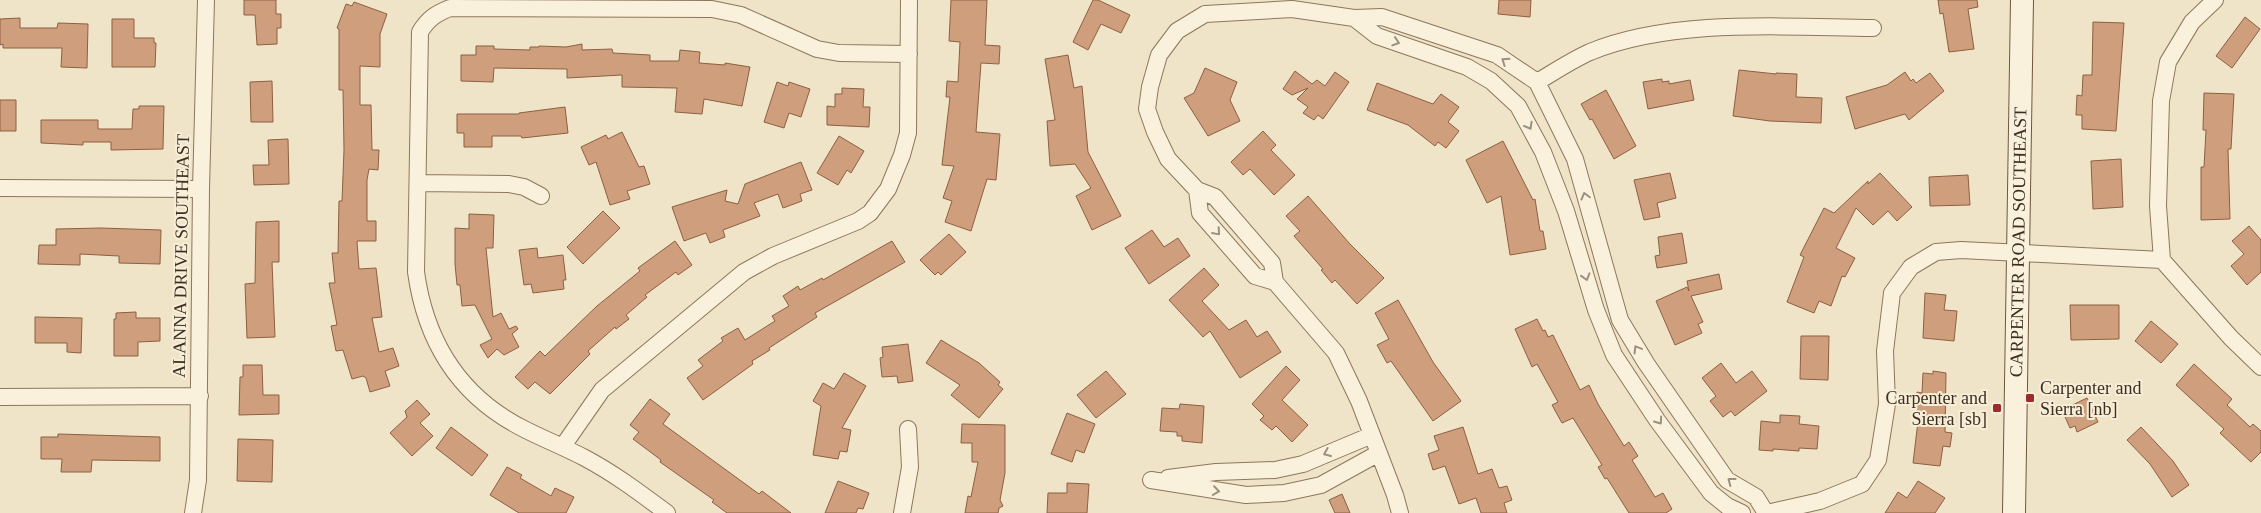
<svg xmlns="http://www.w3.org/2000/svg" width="2261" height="513" font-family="Georgia,serif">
  <rect width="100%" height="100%" fill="#f0e4c8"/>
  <path fill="#cf9f7d" stroke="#8d5f41" d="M244,0h32v14h5v14h-4v16l-20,1 -2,-30h-11z
    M951,0h36l-2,45 15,1 -1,18 -18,-1 -5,69 24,2 -4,46 -9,-1 -16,52 -26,-9 7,-21 -9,-3 11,-32 -12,-1 8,-68h-4l1,-16 11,1 2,-40 -11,-1z
    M1093,0h5l32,15 -9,18 -20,-9 -13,26 -15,-8z
    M1499,0h32l-1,17 -32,-3z
    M1938,0h39l1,7 -10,2 6,40 -25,3 -6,-39 -3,1z
    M354,2l33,12 -7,20v33l-20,-1v39h11l1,45h7l-1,20 -9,-1 -2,11v41h9v20h-19l2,28 17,-1 6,49 -10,1 7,34 14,-4 6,18 -14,5 5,15 -20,6 -4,-14 -3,-2 -11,3 -9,-29 -7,1 -5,-25 6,-1 -8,-42h6l-3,-30h6l1,-52h3l2,-51 -1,-60h-4v-61l-2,-1 9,-24 6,2z
    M2245,17l15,12 -28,39 -16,-12z
    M20,18v10h37l1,-5 30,1 -1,44 -26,-1 1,-19h-59v-4l-3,1v-26z
    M112,19h22v19h20v5h2l-1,24h-43z
    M2093,22l31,1 -8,108 -34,-2v-14h-6l1,-20 5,1 1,-21h9z
    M582,44v6l30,-1 1,4 37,2v6h29l1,-11 20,2 -1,11 26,2v-2l25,4 -8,39 -38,-7 -2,15 -27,-2 2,-24 -55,-1v-12l-55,3v-9l-73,-1 -1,14 -32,-1v-26h15v-9h18v3l36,1v-3h9v-1l27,1z
    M1068,55l6,33 8,-2 6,66 33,64 -29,14 -16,-34 15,-8 -16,-24 -25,2 -3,-45 8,-1 -10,-61z
    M1205,68l32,14 -7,18 10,21 -32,15 -24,-38 10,-5z
    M1739,70l37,4v-1l21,1 -1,23 26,1 -1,25 -51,-2 -37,-5z
    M1295,71l17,13 5,-4 8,6 10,-14 14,10 -26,37 -5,-4 -4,5 -11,-7 5,-6 -11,-8 11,-11 -16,7 -9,-6z
    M1905,72l6,9 2,-2 3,4 14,-10 14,18 -35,29 -4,-6 -50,15 -9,-32 41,-12z
    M1662,79v3l7,-1v3l21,-4 4,20 -46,9 -5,-27z
    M272,81l1,41h-22l-1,-40z
    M777,82l11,4 1,-4 21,7 -9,28 -12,-4 -5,15 -20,-6z
    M1377,83l56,21 8,-10 18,13 -11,15 11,9 -13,17 -8,-6 -3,4 -27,-21 -41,-15z
    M842,88l22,1 -1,18h7l-1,20 -42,-2v-19l8,1v-13h7z
    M1606,90l30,56 -22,13 -22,-40 -2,1 -9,-16z
    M2204,93l30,1 -3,55h-3l2,70 -29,1v-53h3l2,-37h-3z
    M0,100h16v31h-16z
    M139,106h25l-1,43 -52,1v-8h-28v3l-42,-2v-23h57v9h34l1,-20h6z
    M565,107l3,26 -46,5 -1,-2h-29v11h-28v-14h-7v-19h62v-1z
    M1263,131l13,14 -5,5 24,25 -21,20 -24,-26 -7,6 -12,-13z
    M622,132l17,35 5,-1 6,18 -23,7 3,8 -20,6 -14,-43 -7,3 -8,-18 25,-12 2,4z
    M839,136l25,15 -13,22 -4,-3 -9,15 -21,-12z
    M288,139l1,45 -35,1 -1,-20h16l-1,-25z
    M1503,141l30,59 2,-1 5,32h3l3,18 -36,6 -9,-59 -14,7 -21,-43z
    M2121,159l2,48 -30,2 -2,-48z
    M801,162l11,28 -12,4 2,7 -19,7 -5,-14 -24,9 6,13 -37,14 2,7 -15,6 -4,-10 -22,8 -12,-34 55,-17 -2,11 13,3 7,-20z
    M1670,173l6,25 -19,5 3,14 -16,3 -10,-40z
    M1880,173l32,34 -15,14 -9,-10 -15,14 -17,-17 -20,40 19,10 -10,19 -3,-1 -11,30 -12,-5 -5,12 -27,-11 17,-45 -4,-2 24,-47 10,5 34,-32v3z
    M1968,175l2,30 -40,1 -1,-29z
    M1308,196l42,48 34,34 -27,26 -22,-24 -3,3 -11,-13 2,-1 -29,-33 6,-5 -14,-15z
    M603,211l17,17 -37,36 -16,-17z
    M469,214l25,1 -1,33h-7l7,69 8,-4 8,16 7,-3 2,3 -6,5 7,13 -15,8 -7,-6 -9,9 -8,-13 12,-6 -17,-34 -13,1 -2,-21h-3l-2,-21v-36l14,1z
    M279,221v41h-7l3,75 -28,1 -2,-54 10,-1 1,-61z
    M2249,226l12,14v32l-14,13 -16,-19 13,-12 -12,-13z
    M101,228l60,2 -1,34 -41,-1v-7l-39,-2v11l-42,-1 1,-19h17v-16z
    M1152,230l12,17 14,-9 12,18 -41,28 -24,-36z
    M1682,233l5,30 -30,5 -2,-12 5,-1 -2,-18z
    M949,234l17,18 -25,23 -3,-3 -3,3 -15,-15z
    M675,241l17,24 -14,10 -2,-3 -31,23 2,2 -21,18 3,4 -13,10 -1,-2 -27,24 2,3 -40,40 -15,-12 -7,7 -13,-12 25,-26 5,5 52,-50 43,-35 -2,-3z
    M892,241l13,21 -90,51 2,4 -48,31 1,2 -18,11 1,3 -50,36 -16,-22 16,-12 -5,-6 25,-19 -2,-3 17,-10 7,12 30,-19 -3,-5 17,-10 -6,-10 15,-10 2,4 22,-12 1,2z
    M537,248l1,10 25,-3 3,25h-3l1,9 -31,4 -2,-9 -7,1 -5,-35z
    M1204,268l15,17 -17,16 27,29 17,-10 11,17 10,-6 14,21 -41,26 -30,-47 -7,6 -34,-37z
    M1719,274l3,15 -31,7 12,26 -5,2 4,9 -27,12 -19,-44 31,-14 2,4 -2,-10z
    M1925,293l21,2 -2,15 13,1 -3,30 -31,-3z
    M1398,300l35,62 28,39 -28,20 -42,-60 -4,2 -10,-18 12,-6 -14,-26z
    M2070,305h49v34l-48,1z
    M136,312v6h24v23l-22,1v14h-24v-37h2v-6z
    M35,317l47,1 -1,35 -14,-1v-9h-32z
    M1537,319l6,12 2,-1 3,7 5,-2 27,55 9,-5 9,19 26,42 5,-4 9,14 -6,4 23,37 8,-4 9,16 -6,4h-37l-22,-35 -2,1 -7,-12 4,-2 -29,-47 -11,5 -10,-18 6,-3 -21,-38 -5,3 -17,-38z
    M2151,321l27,23 -17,19 -26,-22z
    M1801,336h28l-1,44 -28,-1z
    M941,340l38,23 21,19 -2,3 5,4 -24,29 -28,-23 9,-10 -34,-22z
    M908,344l5,37 -15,2 -1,-7 -15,1 -2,-19 3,-1 -1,-10z
    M1721,363l15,20 16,-12 15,20 -32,25 -4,-5 -8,6 -13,-16 6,-5 -14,-18z
    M2194,364l38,35 -5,6 23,22 3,-3 8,7v21l-10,10 -31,-29 4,-4 -48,-44z
    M243,365h19l1,30h16v19l-40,1 1,-38h3z
    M1286,366l14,14 -18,20 26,25 -16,17 -16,-16 -4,4 -12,-10 4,-4 -12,-12z
    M1106,371l20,23 -30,24 -19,-23z
    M1933,371l13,2 -1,59 7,1 -2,14 -7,-1 -3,20 -27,-3 6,-50h-2v-21l5,1 1,-20 10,1z
    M844,373l22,13 -24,42 9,2 -4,22 -7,-1 -2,8 -25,-4 8,-49 -8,-5 10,-18 11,6z
    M2087,398l11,24 -21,10 -2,-6 -5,2 -8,-18z
    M650,399l20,15 -7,10 96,70 3,-3 29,22h-64l-15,-11 2,-2 -54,-38 1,-2 -28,-21 6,-7 -9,-7z
    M417,400l13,14 -10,9 13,13 -21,20 -22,-23 17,-16 -2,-6z
    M1180,404l24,2 -2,37 -20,-2v-5h-5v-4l-17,-1 2,-23 17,1z
    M1067,413l28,11 -11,29 -8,-3 -4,12 -21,-8z
    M1780,415l20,1 -1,8 20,2 -2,23 -18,-1v3l-26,-2v2l-14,-1 2,-29 19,2z
    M962,424l43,1v48l-5,27 3,6 -4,2 -1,5h-33l3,-17 3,1 7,-35h-6v-19h-11z
    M451,427l37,28 -16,21 -36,-28z
    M1463,427l15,47 14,-5 7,19 8,-2 5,14 -8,3 3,10h-26l-5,-15 -17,6 -14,-38 -12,4 -5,-16 11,-4 -5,-14z
    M2141,427l32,34 16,24 -17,12 -22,-33 -23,-24z
    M58,434l102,3v24l-68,-1 -1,12h-30l1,-13h-21v-22h17z
    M238,439l35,1 -1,42 -35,-1z
    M507,467l15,8 -2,3 31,18 4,-8 19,9 -8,16h-47l-29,-18z
    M838,481l31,12 -6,16 -5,-1 -2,5h-31z
    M1918,481l27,17 -10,15h-50l13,-21 9,6z
    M1067,483l22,1 -2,29h-40l1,-20h19z
    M1342,494l8,19h-15l-6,-13z"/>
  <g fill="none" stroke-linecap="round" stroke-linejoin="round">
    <g stroke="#8d765c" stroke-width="18">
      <path id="street" d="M1354,18l23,18 90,31 24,14 27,25 25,46 23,59 30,99 18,45 43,65 54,73 16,13 15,7
        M1537,82c17,-10 35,-22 53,-30 83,-34 194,-25 283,-24
        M418,183l91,1 15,3 17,9
        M0,188l201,1
        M1197,190l3,23 55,63 20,6
        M2162,260l-4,-54 3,-105 7,-39 24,-40 23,-22
        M2162,260l69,78 30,29
        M0,397l200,-1
        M563,446l39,-56 142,-118 29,-16 85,-35 12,-8 18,-24 14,-34 6,-22 1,-133
        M1168,478l48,-6 59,-2 28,-6 69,-29
        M1151,480l95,15 38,-2 37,-8 58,-32
        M193,513l5,-33 3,-291 5,-189
        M667,513c-27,-20 -52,-39 -82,-55 -19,-10 -39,-18 -59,-28 -65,-32 -100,-86 -110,-158l4,-240c8,-13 15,-18 30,-24l262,1 29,6 76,34 22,4 70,1
        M902,513l8,-46 -2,-38
        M1400,513l-5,-18 -36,-94 -23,-48 -61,-71 -3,-19 -57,-66 -18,-7 -29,-31 -13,-27 -8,-23 3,-22 9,-32 18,-24 28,-17 87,-5 62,9 28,-1 115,38 40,27 38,77 45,161 26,43 81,117 29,17 10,16
        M1767,513l53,-12 42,-17 16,-24 9,-56 -2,-53 7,-58 19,-26 25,-15 25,-2 201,10"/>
    </g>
    <g stroke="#6f573f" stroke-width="24">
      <g id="secondary">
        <path id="s1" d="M2014,513l8,-513"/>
      </g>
    </g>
    <use href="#street" stroke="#faf1dc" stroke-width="16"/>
    <use href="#secondary" stroke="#faf1dc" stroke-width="22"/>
  </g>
  <defs><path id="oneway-chevron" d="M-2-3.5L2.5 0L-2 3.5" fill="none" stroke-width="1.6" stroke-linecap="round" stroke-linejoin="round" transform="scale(1.25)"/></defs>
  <g stroke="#9c907e">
    <use href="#oneway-chevron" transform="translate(1396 42) rotate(18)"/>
    <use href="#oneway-chevron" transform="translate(1505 61) rotate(-146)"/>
    <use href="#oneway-chevron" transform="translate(1529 126) rotate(61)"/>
    <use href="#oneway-chevron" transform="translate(1585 196) rotate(-105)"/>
    <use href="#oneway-chevron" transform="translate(1217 232) rotate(49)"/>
    <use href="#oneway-chevron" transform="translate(1586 277) rotate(73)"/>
    <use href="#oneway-chevron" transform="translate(1637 349) rotate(-121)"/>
    <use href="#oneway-chevron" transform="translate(1659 421) rotate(55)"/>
    <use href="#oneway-chevron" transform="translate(1327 453) rotate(157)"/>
    <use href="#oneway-chevron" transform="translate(1731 481) rotate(-143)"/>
    <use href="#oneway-chevron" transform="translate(1216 491) rotate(8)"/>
  </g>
  <g fill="#9e2a2b" stroke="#f7eed8" stroke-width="2">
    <rect x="2025" y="393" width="10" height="10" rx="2.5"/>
    <rect x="1992" y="403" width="10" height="10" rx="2.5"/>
  </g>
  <g text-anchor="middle" stroke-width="4" stroke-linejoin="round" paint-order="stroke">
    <g font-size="18" fill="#3d2e20" stroke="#f7eed8">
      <text dy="6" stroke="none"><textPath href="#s1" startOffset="271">CARPENTER ROAD SOUTHEAST</textPath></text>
      <text transform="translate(181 256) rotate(-89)" y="6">ALANNA DRIVE SOUTHEAST</text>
    </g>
    <g font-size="18" fill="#3d2e20" stroke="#f7eed8" text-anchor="start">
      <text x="2040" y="394">Carpenter and<tspan x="2040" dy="21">Sierra [nb]</tspan></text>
      <text x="1987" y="404" text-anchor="end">Carpenter and<tspan x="1987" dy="21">Sierra [sb]</tspan></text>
    </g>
  </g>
</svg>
